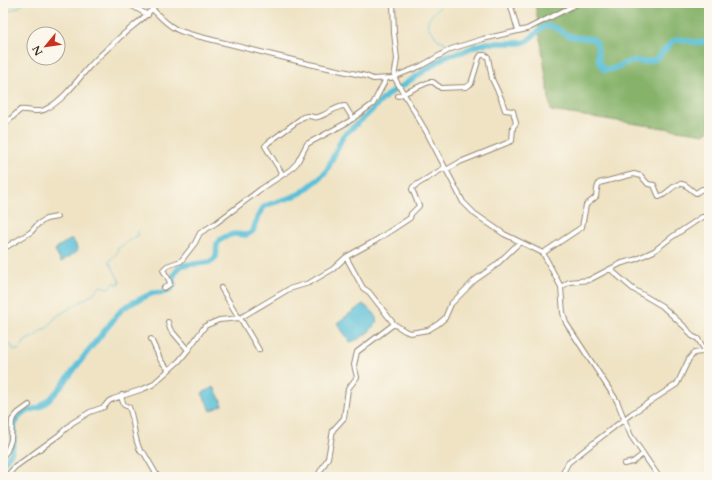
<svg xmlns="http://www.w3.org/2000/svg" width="712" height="480" font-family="Cardo,serif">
  <rect width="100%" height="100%" fill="#fbf7ec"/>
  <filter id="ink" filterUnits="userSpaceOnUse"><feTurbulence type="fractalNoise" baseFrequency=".025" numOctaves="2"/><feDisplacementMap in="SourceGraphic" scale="8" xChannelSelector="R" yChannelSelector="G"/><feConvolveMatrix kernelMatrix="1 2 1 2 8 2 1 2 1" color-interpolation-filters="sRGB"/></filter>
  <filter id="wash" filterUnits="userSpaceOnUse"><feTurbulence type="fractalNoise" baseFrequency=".012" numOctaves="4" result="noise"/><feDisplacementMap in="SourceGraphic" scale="16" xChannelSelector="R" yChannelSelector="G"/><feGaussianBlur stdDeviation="0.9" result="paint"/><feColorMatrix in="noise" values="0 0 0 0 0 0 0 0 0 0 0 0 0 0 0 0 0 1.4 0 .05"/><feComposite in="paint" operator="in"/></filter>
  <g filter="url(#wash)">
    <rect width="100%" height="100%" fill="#efe3c4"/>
    <path fill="#86b26a" stroke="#606e44" d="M535,3h174v128l-5,3 -153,-23z"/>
    <path fill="#5ac0d8" stroke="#4a757b" d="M72,239l3,4 3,8 -17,11 -6,-11 4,-5z
      M363,304l12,10 2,9c-8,9 -15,16 -27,19l-13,-19z
      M214,387l9,18 -12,6 -9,-18z"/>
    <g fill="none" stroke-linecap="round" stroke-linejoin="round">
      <path stroke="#5ac0d8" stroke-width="1" d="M443,3c-7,11 -24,16 -10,30 2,2 4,7 6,7 2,1 4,1 6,2v9
        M3,13l16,-6 5,-4
        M3,351l5,-8 2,1 4,6h5l6,-9 12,-6 4,-5 6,-2 10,-12 36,-22 7,-8 8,2 6,-5 5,1 1,-2 -11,-21 9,-9 -1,-3c7,-4 14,-11 21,-13v-5"/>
      <path stroke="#5ac0d8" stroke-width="5.5" d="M3,464l8,-11 3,-10v-17l6,-11 5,-3 15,-5 10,-8 10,-11 25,-33 37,-46 8,-5 23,-11 13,-1 5,-3 3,-5 -2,-5c3,-6 5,-11 11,-14l21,-2 6,-1 6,-5 1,-13 3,-4 7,-4 7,-2 13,1 6,-4 4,-13 6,-10 4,-3 25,-8 9,-4 19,-15 7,-8 16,-34 23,-20 21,-21 15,-9 44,-30 16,-4 13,-6 13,-3h33l6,-2 16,-14 5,-1 8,2 11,7 7,2 19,2 4,5 2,18 5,8 9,-1 18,-8 17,1 8,-3 17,-18 6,-2 20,4 10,-2"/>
    </g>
  </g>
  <g filter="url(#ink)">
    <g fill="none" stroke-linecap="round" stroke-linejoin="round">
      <g stroke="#958671" stroke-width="6">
        <path id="minor" d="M127,3l21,12
          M145,3c10,7 18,19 29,25 4,3 10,4 15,6l120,30 57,12 7,3 18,-1 30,-12 30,-17 32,-10 44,-10 52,-26
          M393,3l1,30 3,26 -3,18 33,56 36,69 12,12 29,20 39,19 18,34 2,26 3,10 51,78 14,35 28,41
          M510,3l8,28
          M398,96l31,-14h4l8,6 25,-1 5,-3 8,-26 2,-3h4l3,2 4,22 9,19 4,12 8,1 3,12 -3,4 -1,14 -52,21 -14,8
          M3,126l17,-16c8,-1 16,3 24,0 18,-8 32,-28 44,-42 9,-10 19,-19 29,-28 13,-13 30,-22 40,-37
          M279,177l2,-5 -16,-26 3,-3 35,-26c9,-3 10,2 15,0 8,-2 20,-12 27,-11l8,13
          M3,249l28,-17 7,-8 8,-5 11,-2
          M543,253l39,-26 4,-22 10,-8 1,-8 2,-6 4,-1 31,-8 7,2 7,8 6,1 5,12c9,-2 17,-18 26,-12 4,2 7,6 11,8l6,-4 7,1
          M346,257l29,-16 35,-23 1,-4 8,-8 -7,-17 1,-2 31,-19
          M610,269l12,-6 12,-3 20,-9 18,-14 30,-20h7
          M561,287l8,-5 20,-2 21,-11 23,20 29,17 25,23 5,7 6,3 8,13
          M164,288l6,-4 -1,-4 -6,-10 4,-4 14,-5 14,-18 5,-10 16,-10 45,-34 29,-19 7,-7 10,-19 41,-22 25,-18 13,-25
          M221,288l18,30
          M240,318l19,32
          M168,322l2,7 18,21
          M151,339l10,22 8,9
          M122,395l-1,2 3,8 5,2c6,15 4,31 12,45l3,1 14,24
          M3,456l4,-5 4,-11 1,-20 6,-7 11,-8
          M624,464l9,-2 10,-8
          M6,477l9,-10 44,-32 13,-12 18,-11 14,-5 5,-6 4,-2 30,-10 9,-4 27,-24 9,-11 17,-24 14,-6 21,-2 49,-29 20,-6 24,-14 13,-12 17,31 6,4 25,32
          M317,477l11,-19 5,-28 11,-12 4,-29 9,-12 -3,-12 3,-13 37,-28 11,7 5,2 18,-3 10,-6 7,-6 6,-14 24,-24 20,-14 25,-24
          M561,477l7,-14 28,-22 35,-27 46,-30 12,-25 5,-6 15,-2"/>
      </g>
      <use href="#minor" stroke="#fff" stroke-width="4"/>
    </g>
  </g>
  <rect width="712" height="480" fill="none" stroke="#fbf7ec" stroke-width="16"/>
  <g transform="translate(46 46) rotate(241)"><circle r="19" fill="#fbf7ec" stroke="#aea59a"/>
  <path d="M0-3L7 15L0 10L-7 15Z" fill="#c8321e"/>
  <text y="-6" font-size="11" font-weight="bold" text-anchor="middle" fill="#3b2a1e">N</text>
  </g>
</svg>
